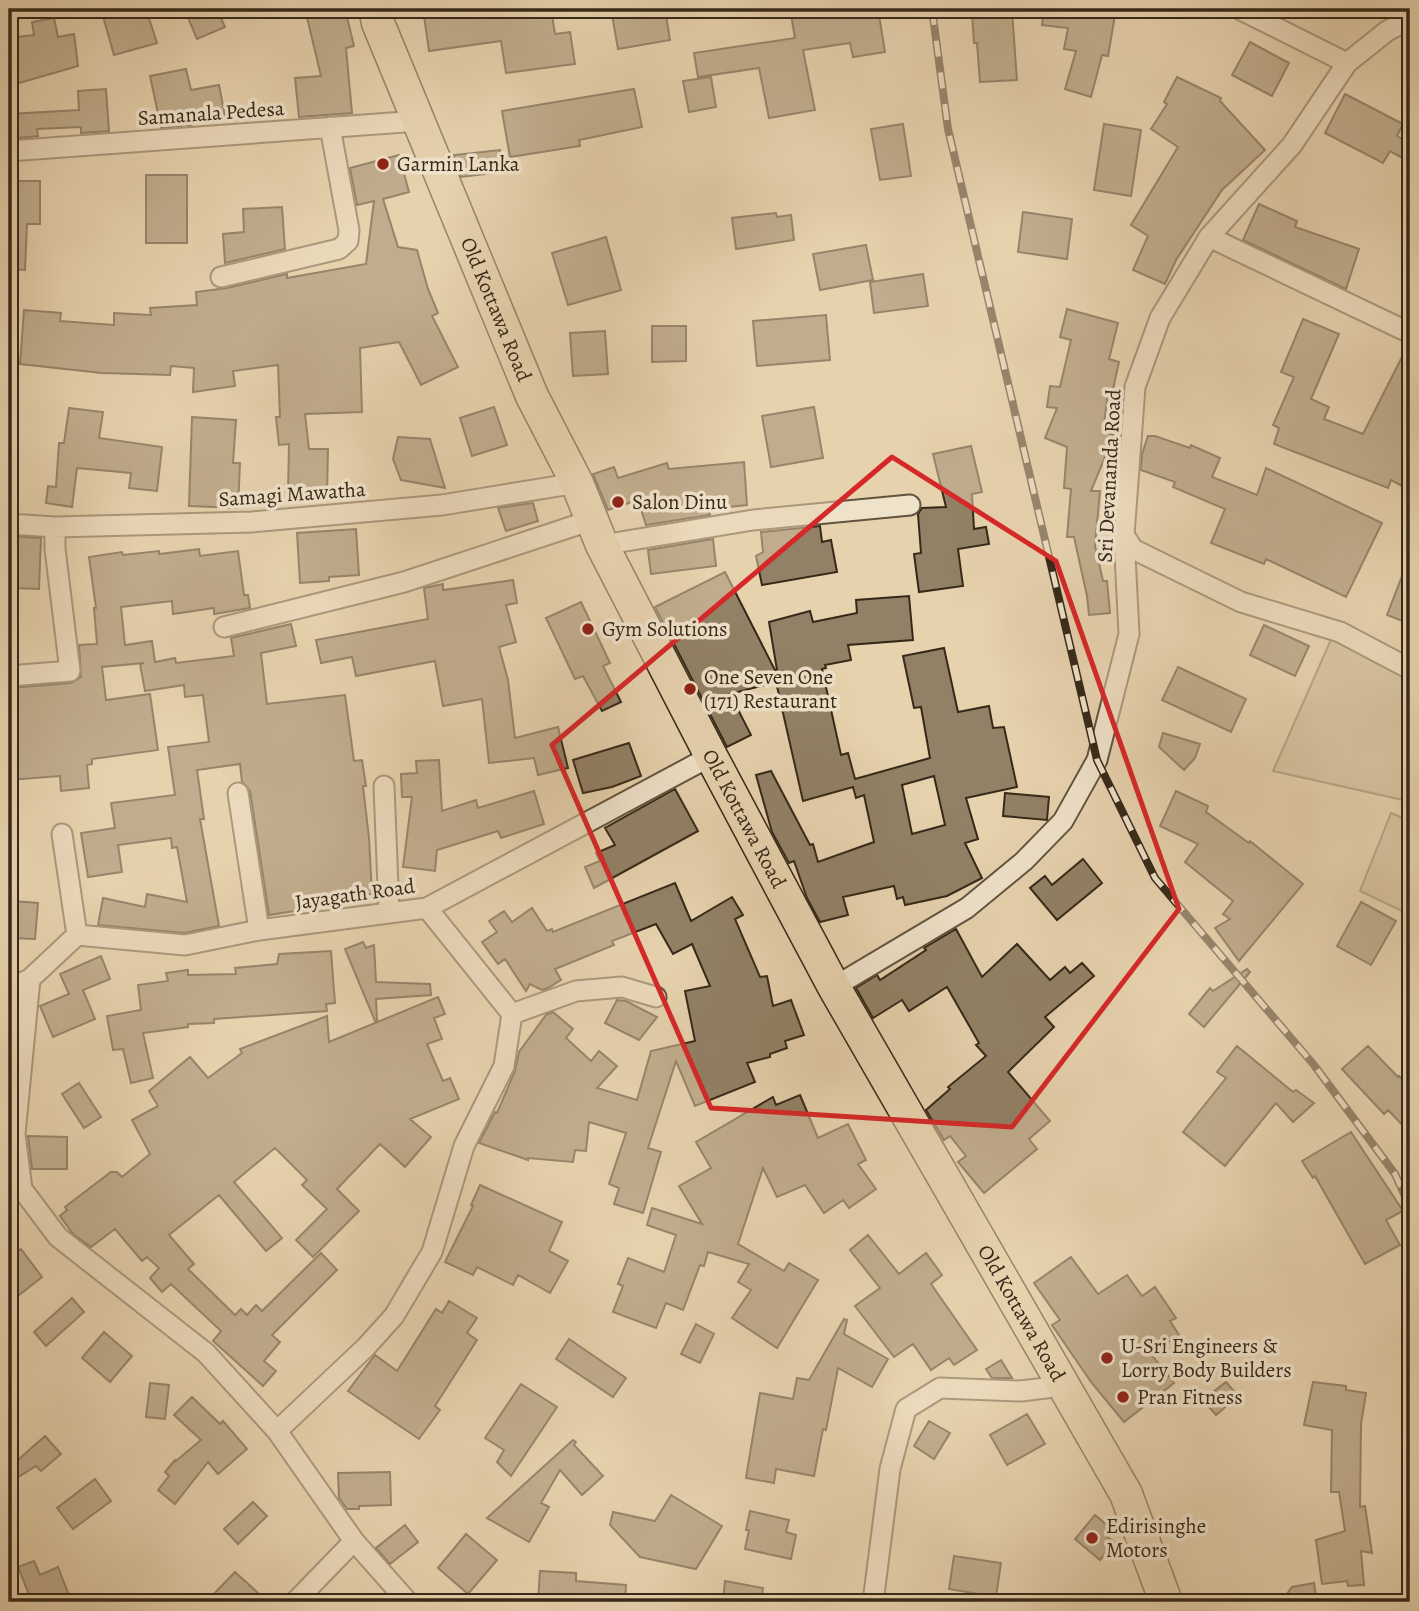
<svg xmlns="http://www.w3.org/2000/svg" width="1419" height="1611" font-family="Alegreya,serif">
  <rect width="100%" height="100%" fill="#e7d2ae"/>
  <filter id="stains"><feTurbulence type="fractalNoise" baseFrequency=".00286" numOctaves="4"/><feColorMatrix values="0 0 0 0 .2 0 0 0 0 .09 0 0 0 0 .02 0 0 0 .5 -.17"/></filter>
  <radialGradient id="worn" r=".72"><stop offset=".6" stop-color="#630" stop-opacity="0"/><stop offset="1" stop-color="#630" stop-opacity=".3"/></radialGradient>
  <path fill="#c9b595" stroke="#806f57" stroke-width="2" d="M1333,635l77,45v101l-7,19 -130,-29z
    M1391,813l19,8v94l-50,-24z"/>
  <path fill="#928166" stroke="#362919" stroke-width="2" fill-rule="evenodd" d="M117,9h29l11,34 -43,12 -12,-42z
    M188,9h29l8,18 -28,12 -8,-19z
    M305,9h40l9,37 -8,2 6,65 -53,4 -4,-39 26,-2z
    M423,9h128l4,25 15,-2 5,32 -69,9 -5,-32 -72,10z
    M611,9h54l5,31 -52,9z
    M790,9h88l7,43 -32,5 -3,-14 -47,7 12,60 -46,8 -10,-50 -61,9 -4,-24 101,-15z
    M1044,9h72l-8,47 -6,-1 -11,42 -26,-8 11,-38 -12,-2 4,-21 -26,-3z
    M1012,11l5,69 -37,2 -3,-39h-3l-2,-29z
    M54,18l4,19 16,-3 4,32 -69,20v-48l25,-3 -2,-13z
    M1250,42l39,21 -17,33 -40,-21z
    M186,69l5,21 28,-5 6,31 -35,7 1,2 -30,3 -11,-52z
    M711,77l5,30 -27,5 -6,-31z
    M1177,77l44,21 -1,3 45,49 -43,40 -46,70 -11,24 -32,-14 15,-34 -17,-11 47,-78 -27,-18 16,-25 -3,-2z
    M106,89l3,42 -28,2v-6l-44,2 1,7 -29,3v-25l70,-4 -1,-19z
    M634,89l8,38 -63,13 1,6 -70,11 -8,-46z
    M1345,94l58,30 -6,12 13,8v18l-20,-11 -7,12 -58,-30z
    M903,124l8,52 -31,4 -9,-51z
    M1104,124l37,6 -10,66 -37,-6z
    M500,150l3,22 -42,5 -7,-22z
    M399,155l10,37 -26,7 15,48 19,3 11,39 10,24 -6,3 26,51 -37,18 -22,-43 -39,6 2,64 -57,2 4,35h19l-1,46 -39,-2 1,-49 -10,1 -3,-28h4l-2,-52 -45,6 2,15 -42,6 1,-24 -23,-2 -1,9 -68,-2 -82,-9 4,-54 37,3 -1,8 54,4v-12l37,2 -1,-7 47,-3 -1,-13 31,-4 60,-14v4l79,-14 8,-63 -17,4 -7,-37z
    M146,175h41v68h-41z
    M9,181h31v43h-13l-2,46 -16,-1z
    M1259,204l38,17 -2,6 64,22 -13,40 -103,-49z
    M282,207l3,42 -60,14 -2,-29 21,-2 -1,-23z
    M1023,212l49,7 -5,40 -49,-7z
    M776,213l1,4 14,-2 3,25 -58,9 -4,-31z
    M606,237l15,53 -53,15 -16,-52z
    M866,245l7,35 -53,10 -7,-36z
    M923,274l5,32 -54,7 -4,-31z
    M1067,309l51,14 -9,36 10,3 -7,32 -4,-1 -5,38 11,4 -23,56h9l-5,55 8,35h4l3,32 -21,2 -2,-19 -13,-59h-7l4,-48 -7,-1 3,-41 -22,-9 12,-30 -10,-1 3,-21 10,1 11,-47 -11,-3z
    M826,315l4,45 -73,6 -4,-45z
    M1303,319l36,15 -28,65 18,8 -5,12 39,15 45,-89h2v145l-19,-10 -3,8 -114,-44 5,-16 -6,-3 21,-48 -13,-5z
    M652,326h34v35l-34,1z
    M605,331l3,43 -35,2 -3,-43z
    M494,407l13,38 -35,11 -12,-38z
    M814,407l9,51 -52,9 -9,-51z
    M69,408l34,4 -4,26 63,9 -5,44 -28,-3 2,-15 -54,-5 -5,39 -26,-4 2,-17 8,1 3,-44h5z
    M192,417l44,3 -3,43h7l-2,45 -49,-2z
    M1148,436h7l35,12 1,-3 29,13 -8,19 45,18 9,-27 116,55 -36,74 -80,-38 -2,5 -53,-21 14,-34 -52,-22 2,-5 -34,-12 1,-16z
    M398,437l32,2 15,49 -44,-8 -8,-21z
    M971,446l11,46 -10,2 2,35 12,-2 3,17 -31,5 5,37 -44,6 -5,-38 7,-1 -3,-39 4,-6 24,-1 -13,-53z
    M744,462l3,43 -38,4 1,6 -64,10 -8,-25 -30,10 -15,-36 21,-7 4,11 49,-15 2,6z
    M533,503l5,18 -32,10 -8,-23z
    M820,526l2,16 9,-2 6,32 -75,13 -6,-29 7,-4 -2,-20z
    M356,529l3,46 -30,2v4l-29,2 -3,-50z
    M9,536l32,2 -2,51 -26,-1 1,-28 -5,-1z
    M713,539l3,27 -65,8 -3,-24z
    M199,549l1,7 38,-5 6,44h4l2,13 -36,6v-6l-41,6 -1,-13 -51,6 4,38 27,-4 3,21 20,-4 1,5 58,-7 -3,-18 60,-14 5,22 -35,7 6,51 78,-9 9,66 8,-1 4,26h-3l6,52 3,56 -53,2 1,11 -51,8 -19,-124 -8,-9 -2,-18 -43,6 7,49h-4l19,107 -35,7 -86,-8 5,-27 42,9 2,-13 40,8 -10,-55 -5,1 -1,-10 -53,7 4,27 -34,5 -7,-44 34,-5 -4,-25 64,-8 -7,-48 41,-5 -6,-47 -18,2 -1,-12 -39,6 -5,-27 4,-1 -42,4 4,33 44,-6 8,56 -66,9v5l-5,1 2,23 -28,3 -1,-15 -51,4v-92l62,-5 10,-6 -2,-32 18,-1 -3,-36h2l-7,-51 33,-5 1,3 36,-4v3z
    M1409,558h1v66l-23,-9z
    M725,572l53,104 -9,-54 41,-11 3,11 44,-9 -1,-13 53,-4 4,44 -65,5 3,15 -26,5 1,3 -4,1 19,86 7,-2 7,26 75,-21 -9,-51 -7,1 -11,-52 41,-8 14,64 31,-6 4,22 11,-1 13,60 -51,11 12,41 -13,4 17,35 -35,18 -42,9 -2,-8 -6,2 -3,-13 -51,11 5,18 -28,7 -13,-24 -13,-37 -5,2 -17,-31 -16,-57 15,-4 39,74 3,-1 5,18 56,-20 -10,-47 -8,3 -3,-11 -50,14 -27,-119 -46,12 21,41 -24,12 -72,-140zM934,776l11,49 -33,9 -10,-49z
    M513,580l4,23 -11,2 10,37 -17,5 9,33 7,58 43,-11 10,41 -30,7 -4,-17 -45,5 -7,-64 -39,7 -8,-45 -79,15 -4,-19 -31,6 -5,-23 112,-21 -4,-31 19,-4v6z
    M581,602l29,61 -7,3 18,36 -19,9 -19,-35 -8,3 -29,-61z
    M1264,625l45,21 -14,30 -45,-21z
    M1178,667l68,32 -15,33 -69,-32z
    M1163,733l37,11 -5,14 -11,12 -25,-23z
    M629,743l12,33 -29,11 -29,6 -10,-33z
    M439,760l3,51 34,-11 2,8 56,-17 10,33 -43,14 -3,-7 -61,19 -2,21 -32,-4 9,-70h-10l-1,-23 16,-1 -1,-12z
    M675,789l23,42 -104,57 -9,-21 15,-6 -4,-8 19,-8 -10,-17z
    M1176,791l32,15 -2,6 43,31 1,-2 53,43 -64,77 -24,-33 15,-9 -7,-5 10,-13 -48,-39 13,-18 -38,-18z
    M1005,793l44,4 -2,23 -44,-4z
    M1083,859l19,24 -45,37 -27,-32 15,-12 7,9z
    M675,883l16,38 41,-24 11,18 -8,4 25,58 7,-1 6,30 18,-6 13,35 -19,6 2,7 -17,6v3l-23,6 8,19 -60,24 -19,-45 -28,87 13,4 -18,61 -29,-9 5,-16 -10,-4 17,-51 -37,-11 -3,29 -11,-1 -2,12 -45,-4v2l-49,-17 16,-31 2,1 18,-42 4,-19 27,-37 7,-3 20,17 -7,9 25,23 8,-10 18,15 -20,22 40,12 14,-49 44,-10 -10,-50 25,-5 -18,-42 -19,10 -17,-30 -44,17 2,4 -59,24 6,11 -13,8 -6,2 -12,-6 -4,7 -21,-32 -7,5 -16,-22 15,-10 -8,-11 15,-10 8,11 20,-14 15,23 5,-2 1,3z
    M13,901l25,2 -3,36 -25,-1z
    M1361,902l35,19 -25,44 -34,-19z
    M956,929l26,48 35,-33 33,36 15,-13 5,6 12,-10 12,13 -49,41 9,10 -46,45 42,49 -21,18 8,10 -53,44 -26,-31 8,-6 -16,-20 -6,4 -18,-30 24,-21 -2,-2 38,-31 -10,-11 3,-2 -32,-56 -38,24 -7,-11 -29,18 -17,-30 21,-13 3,5 46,-30 -2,-2z
    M363,942l3,6 8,-3 2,37 54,2 1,11 -55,4 1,22h-2l-30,-72z
    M331,951l4,52 -9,1 1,7 -113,8v4l-26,1v3l-45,6 10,45 -22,5 -8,-34 -10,1 -6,-34 34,-6 -3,-25 30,-4 -2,-8 22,-3v5l48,-1 -1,-6 42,-4 2,-10z
    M101,956l9,23 -27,11 12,29 -42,18 -13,-31 29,-12 -9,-20z
    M1247,969l3,3 -46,55 -15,-13 21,-26 3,3z
    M438,997l7,17 -11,4 8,21 -15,5 16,37 7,-3 9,21 -49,20 21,18 -26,30 -25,-23 -43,45 22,22 -46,46 -17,-17 31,-31 -25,-24 5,-5 -32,-32 -41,34 48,56 -16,13 -47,-56 -50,40 25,29 -6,5 47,46 6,-6 6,6 9,-10 6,6 59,-58 16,17 -65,65 8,7 -16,19 12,10 -13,15 -50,-45 8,-10 -50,-47 -9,8 -12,-14 9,-10 -12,-11 -5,4 -27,-32 -24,18 -18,-13 -13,-18 7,-6 -2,-3 46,-35h6l5,5 28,-23 -18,-34 26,-14 -9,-15 41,-34 18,21 34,-25 -2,-4 87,-33 2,26z
    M617,1000l9,1 31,16 -18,23 -34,-17z
    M1237,1046l56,46 3,-2 18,13 -21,19 -17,-19 -51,63 -42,-34 43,-54 -9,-6z
    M1368,1046l30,31 1,-1 11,11v46l-22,-23 -4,4 -42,-45z
    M79,1083l22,34 -17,11 -22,-34z
    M800,1095l18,43 30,-14 18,36 -8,4 18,25 -27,19 -6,-8 -19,13 -19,-28 -28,12 -14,-29 -25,76 46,27 5,-8 29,17 -41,68 -45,-30 19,-28 -13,-8 11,-18 -41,-12 -4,14 -4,-1 -17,45 -17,-7 -10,25 -43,-16 10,-26 -5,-2 10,-26 36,14 12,-37 -29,-10 5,-17 50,16 -23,-38 32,-18 -15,-26 77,-45 3,8z
    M1351,1132l52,79 -17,9 14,25 -35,19 -50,-88 -2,2 -11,-17z
    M28,1136l39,1v32h-35z
    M480,1185l82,37 -13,29 19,10 -18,32 -32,-18 -5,10 -36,-18 -4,8 -28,-13 28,-56 -2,-1z
    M868,1235l31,39 27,-21 16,22 -11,9 46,66 -23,15 -5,-7 -18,12 -18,-26 -19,13 -39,-51 25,-18 -30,-38z
    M21,1249l21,28 -33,26v-45z
    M1071,1257l27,37 29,-19 15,21 13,-9 21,31 -6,3 9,14 -28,19 23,29 -50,39 -33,-40 -39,-57 8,-5 -26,-37z
    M72,1298l12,14 -38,34 -12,-14z
    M449,1301l28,17 -10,15 10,7 -42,66 5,4 -21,29 -71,-48 27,-36 22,16 39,-62 6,4z
    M844,1319l3,1 -3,14 44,25 -16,28 -34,-19 -12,62 -3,-1 -9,47 -38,-7 -2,14 -28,-5 14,-85 33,6 4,-21 12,2z
    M696,1324l18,10 -14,29 -19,-9z
    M104,1332l28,24 -22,26 -28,-24z
    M569,1339l57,39 -13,19 -57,-38z
    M1001,1360l11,18h-20l-6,-9z
    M1226,1382l12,14 -22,19 -13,-15z
    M1313,1382l33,4v4l20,3 -5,31 -1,83 5,-1 7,47 -11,-2 3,34 -16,1 -1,-5 -25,3 -6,-44 29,-9 -6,-39h-8l1,-62 -28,-5z
    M150,1383l19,2 -4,34 -19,-2z
    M521,1384l36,23 -46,69 -14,-14 7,-12 -19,-12z
    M192,1397l28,27 3,-3 24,28 -29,25 -10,-12 -33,42 -17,-14 11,-14 -4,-4 10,-12 1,1 25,-21 -27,-25z
    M1027,1414l18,30 -38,21 -17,-30z
    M929,1421l21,12 -16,26 -20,-13z
    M45,1436l16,18 -20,17 -5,-5 -27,17v-15z
    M573,1440l3,2 -2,3 29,31 -21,19 -22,-25 -19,33 8,4 -20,35 -42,-24z
    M390,1472l1,33 -32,1v3h-12l-8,-11 -1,-25z
    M95,1479l16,22 -38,28 -16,-21z
    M671,1495l51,31 -26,43 -56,-12 -30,-32 3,-13 42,9z
    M253,1502l14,14 -29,28 -14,-15z
    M750,1511l39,9 -3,12 10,3 -5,24 -46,-10 4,-19h-3z
    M1095,1515l18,15 -6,7 8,5 -15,18 -25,-21z
    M405,1525l13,17 -28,22 -14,-16z
    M466,1534l31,26 -29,34 -30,-26z
    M954,1556l47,7 -5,34 -47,-8z
    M34,1561l6,14 18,-8 10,26 -23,9h-13l-14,-35z
    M540,1571l36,2v8l50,4 -1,17h-87z
    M235,1572l33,30h-62z
    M725,1581l38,7 -2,14h-38z
    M1314,1583l3,19h-36l11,-15z"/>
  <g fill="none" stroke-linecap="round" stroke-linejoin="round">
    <g stroke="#62533e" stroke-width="23">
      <path id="street" d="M1239,9l108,54
        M9,151l409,-30
        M1209,237l201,96
        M221,277l118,-28 9,-8 1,-11 -19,-103
        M9,524l46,3 197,-5 190,-17 135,-22
        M1124,535l9,14 108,53 99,30 70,37
        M602,545l151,-25 157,-15
        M224,627l180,-45 188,-62
        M9,676l61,-5 -15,-122v-22
        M384,786l5,126
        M238,793l21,137
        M62,834l15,101
        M30,979l-15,155 7,55 36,48 148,116 71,78 77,110 54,61
        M834,987l133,-79 57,-47 39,-40 34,-61 32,-126 -5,-99 11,-148 25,-69 49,-81 83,-92 55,-82 40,-32 23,-12
        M9,988l21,-9 47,-44 108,10 74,-15 168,-22 284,-152
        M512,1014l64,-23 46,-4 34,10
        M277,1431l89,-84 28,-31 38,-64 32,-106 40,-80 8,-52 -85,-106
        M295,1602l59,-61
        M873,1602l17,-133 16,-60 34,-21 81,3 41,-5"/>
    </g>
    <g stroke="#362919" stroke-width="35">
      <g id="primary">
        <path id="s1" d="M375,9l3,14 154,373 45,87 25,62 109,211 123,231 292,507 40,108"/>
      </g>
    </g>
    <use href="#street" stroke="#efe2ca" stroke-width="19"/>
    <use href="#primary" stroke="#e7d2ae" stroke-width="32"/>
    <g stroke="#362919" stroke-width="8">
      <path id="rail" d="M932,9l16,120 149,631 58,118 159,187 81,109 15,33"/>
    </g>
    <use href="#rail" stroke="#efe2ca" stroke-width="5" stroke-dasharray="16" stroke-linecap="butt"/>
  </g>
  <path d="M0 0H1419V1611H0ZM892,457l164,104 123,348 -167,218 -301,-19 -159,-363z" fill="#e7d2ae" fill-opacity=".55" fill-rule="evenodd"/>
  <path fill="none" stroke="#d62828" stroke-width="5" stroke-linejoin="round" d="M892,457l164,104 123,348 -167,218 -301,-19 -159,-363z"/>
  <g fill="#8f2418" stroke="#efe2ca" stroke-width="2.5">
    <circle cx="383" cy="164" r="7"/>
    <circle cx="618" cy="502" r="7"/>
    <circle cx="588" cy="629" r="7"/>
    <circle cx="690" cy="689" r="7"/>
    <circle cx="1107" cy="1358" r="7"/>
    <circle cx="1123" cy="1397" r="7"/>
    <circle cx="1092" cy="1538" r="7"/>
  </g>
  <g text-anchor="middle" stroke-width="7" stroke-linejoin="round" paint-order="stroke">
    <g font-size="21" fill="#362919" stroke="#efe2ca">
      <text transform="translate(211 113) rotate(-4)" y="7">Samanala Pedesa</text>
      <text dy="7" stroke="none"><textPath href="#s1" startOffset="324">Old Kottawa Road</textPath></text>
      <text transform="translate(1109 476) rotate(-87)" y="7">Sri Devananda Road</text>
      <text transform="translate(292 494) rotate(-4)" y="7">Samagi Mawatha</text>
      <text dy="7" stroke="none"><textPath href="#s1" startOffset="891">Old Kottawa Road</textPath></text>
      <text transform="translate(355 894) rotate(-8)" y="7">Jayagath Road</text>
      <text dy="7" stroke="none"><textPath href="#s1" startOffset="1458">Old Kottawa Road</textPath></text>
    </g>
    <g font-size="21" fill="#362919" stroke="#efe2ca" text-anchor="start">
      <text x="397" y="171">Garmin Lanka</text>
      <text x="632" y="509">Salon Dinu</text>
      <text x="602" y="636">Gym Solutions</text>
      <text x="704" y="684">One Seven One<tspan x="704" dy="24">(171) Restaurant</tspan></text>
      <text x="1121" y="1353">U-Sri Engineers &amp;<tspan x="1121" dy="24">Lorry Body Builders</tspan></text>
      <text x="1137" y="1404">Pran Fitness</text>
      <text x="1106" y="1533">Edirisinghe<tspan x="1106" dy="24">Motors</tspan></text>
    </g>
  </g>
  <rect width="1419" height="1611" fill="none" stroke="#e7d2ae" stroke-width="35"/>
  <rect x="10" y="10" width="1398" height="1590" fill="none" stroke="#362919" stroke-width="3.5"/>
  <rect x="18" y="18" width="1384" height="1576" fill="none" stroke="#362919" stroke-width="2"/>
  <rect width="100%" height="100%" filter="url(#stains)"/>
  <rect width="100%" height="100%" fill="url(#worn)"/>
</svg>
